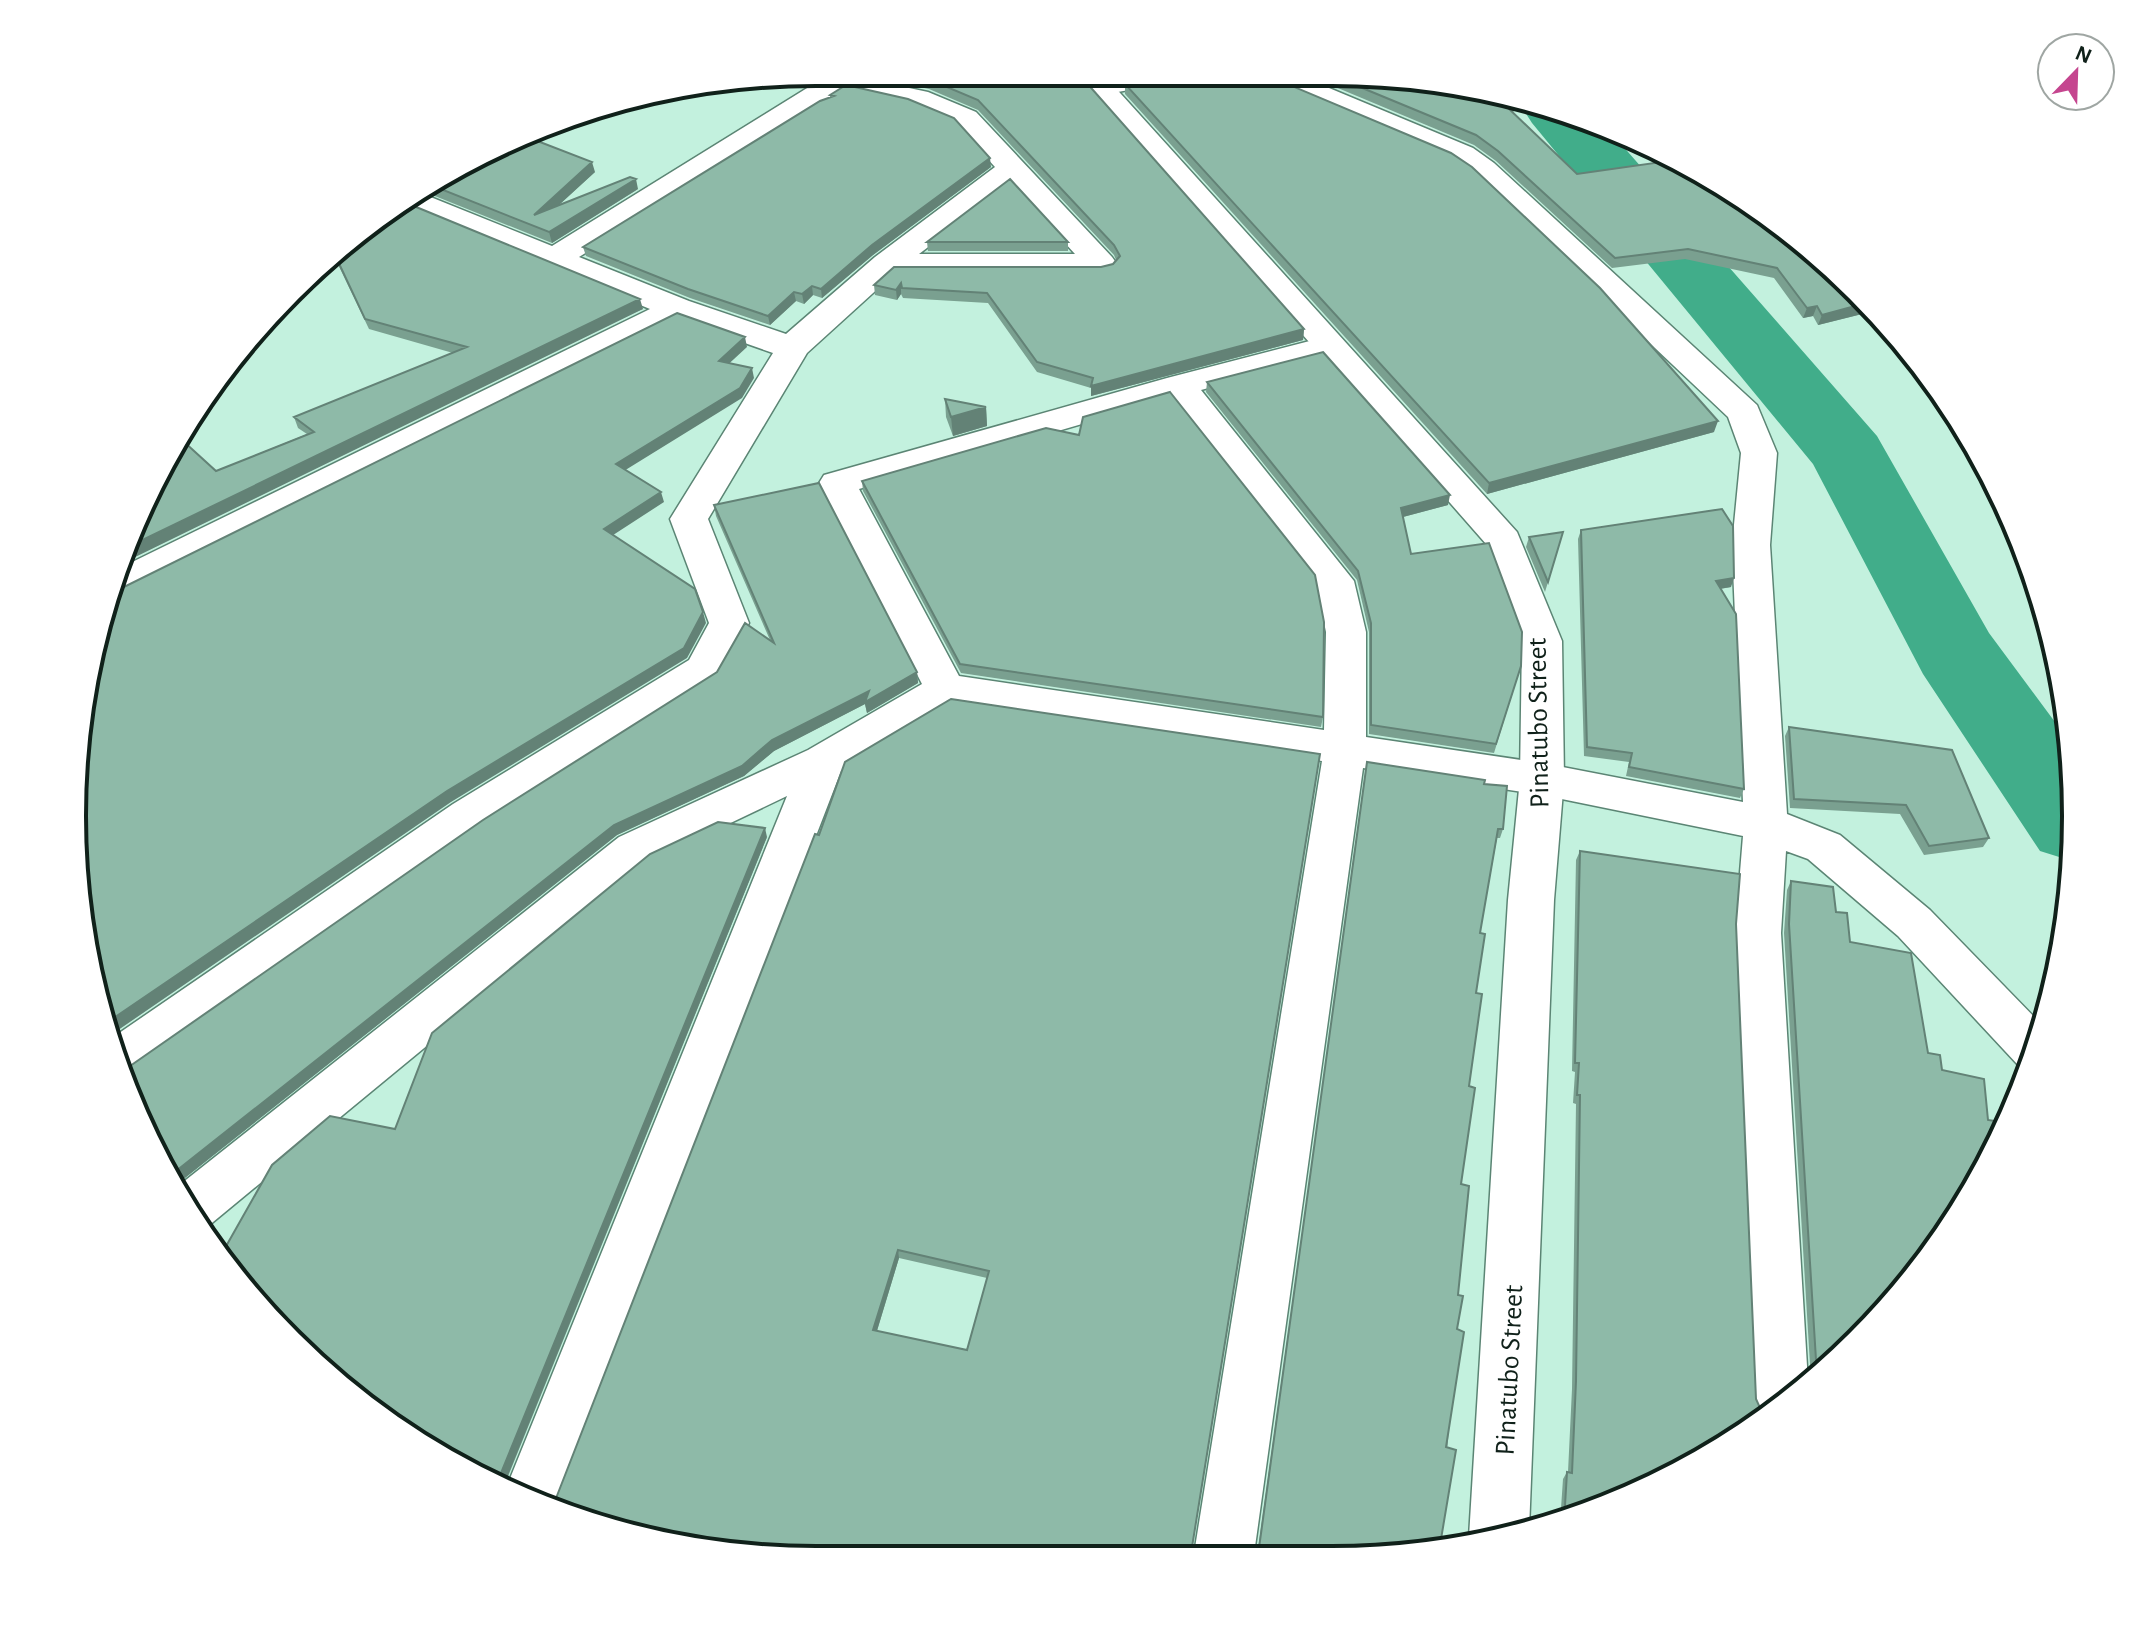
<svg xmlns="http://www.w3.org/2000/svg" width="2148" height="1632" font-family="'Alegreya Sans',sans-serif">
  <rect width="100%" height="100%" fill="#c3f1de"/>
  <g fill="none" stroke-linecap="round" stroke-linejoin="round">
    <path fill="#41ad8a" fill-rule="evenodd" d="M1530,99l77,29 270,308 112,197 80,108 7,75 -4,45 -32,-10 -117,-177 -110,-210 -281,-341 -9,-14z"/>
    <g stroke="#5b8574" stroke-width="3">
      <path id="street" d="M1129,73h64l-4,6 -10,2 -78,14 -10,-3 -4,-6 4,-6z
        M1254,73h39l180,75 21,15 263,242 20,48 -7,92 17,269 53,21 90,75 112,115 -13,44 -11,-4 -120,-129 -90,-77 -22,-8 -5,82 27,450 -48,40 -7,-17 -18,-473 8,-97 -201,-41 -179,-27 -109,786h-60l128,-793 -371,-56 -110,66 -285,739 -49,-24 280,-690 -136,65 -444,366 -9,3 -21,-43 442,-350 189,-87 114,-66 -103,-201 5,-8 343,-97 162,-42 12,3 5,7 -5,7 -140,37 153,191 12,51v105l176,26 201,39 -11,-257 9,-92 -13,-36 -256,-242 -21,-15 -193,-81zM1171,398l145,186 10,48 -2,98 -365,-54 -100,-187z
        M843,74l85,18 48,20 136,145 5,7 -5,7 -11,3h-207l-87,79 -99,166 41,104 -31,57 -233,148 -361,253 -12,-25 -3,-16 344,-236 236,-144 20,-37 -39,-104 103,-166 -94,-33 -550,275 -18,3 11,-31 528,-258 -251,-103 19,-14 134,54 260,-161zM846,91l64,14 46,19 39,43 -120,90 -89,77 -97,-33 -110,-44zM1011,184l64,70h-156z
        M1657,147l4,2 85,52c-28,8 -77,-25 -93,-48z"/>
    </g>
    <g stroke="#5b8574" stroke-width="3">
      <path id="secondary" d="M1073,73h29l415,459 45,109 2,138 -10,121 -25,630 -57,14 -3,-7 39,-637 12,-121 2,-138 -35,-96z"/>
    </g>
    <use href="#street" fill="#fff" fill-rule="evenodd"/>
    <use href="#secondary" fill="#fff" fill-rule="evenodd"/>
  </g>
  <path fill="#7aa090" fill-rule="evenodd" d="M856,72l222,1 226,256 -1,11 -212,56v-8l-54,-16 -49,-69 -85,-5 -2,-4 -4,6 -22,-5 -1,-10 227,-18 12,-3 3,-4 -2,-5 -136,-145 -49,-21 -72,-15z
    M1302,73l78,1 145,23 4,2 -1,5 -16,8 65,62 83,-12 2,-7 21,18 183,140 -48,12 -5,-9 -10,2 -29,-40 -89,-19 -73,9 -116,-107 -22,-16z
    M1125,84l589,348 -227,62 -362,-400z
    M830,95l161,72 -118,88 -51,43 -9,-3 -9,9 -8,-3 -26,24 -80,-27 -104,-42 -3,-9 247,-150z
    M444,172h151l-36,33 79,-16 -86,54 -132,-53z
    M404,202l239,107 -427,162 91,-37 -9,-6 -4,-11 159,-64 -84,-24 -35,-73z
    M927,242h141v9h-140z
    M1207,382l241,123 -45,12 8,37 110,112 -27,87 -125,-19v-102l-12,-52 -151,-188z
    M945,399l41,8 1,19 -34,10 -7,-19z
    M862,481l461,236 -2,10 -360,-54 -98,-182z
    M714,505l203,167 1,11 -51,30 -2,-9 -91,47 -30,25 -127,59 -441,350 -56,-112 650,-433 -54,-124z
    M1581,530l150,57 -11,2 24,200 -4,9 -114,-22 3,-14 -45,-6 -6,-217z
    M1563,532l-18,60 -19,-45 3,-10z
    M1789,727l200,111 -6,9 -59,8 -24,-41 -110,-6 -5,-72z
    M1366,771l118,13 19,45 -3,9h-3l-17,95 -19,251 -4,145 -18,222 -721,3 -142,-34 -173,-85 -8,-306 372,-292 -262,647 48,22 262,-672 377,713 3,4h61l2,-2zM899,1258l88,20 -20,72 -90,-19z
    M1580,851l160,23 -168,646 -12,3 3,-44 4,-7h1l4,-83 4,-285 -3,-1 2,-31 -3,-1 4,-211z
    M1791,881l45,31 14,30 78,111 14,17 46,50 -130,222 -47,39 -27,-448 3,-43z"/>
  <path fill="#638276" d="M1524,97l5,2 -1,5 -24,12 2,-10z
    M990,158l1,9 -118,88 -51,43 -1,-9 51,-44z
    M592,162l3,10 -58,53 -3,-10z
    M636,179l2,10 -86,54 -3,-11z
    M901,283v11l-4,6 -1,-10z
    M812,286l1,9 -9,9 -2,-10z
    M794,292l2,9 -26,24 -2,-9z
    M640,299l3,10 -520,254 5,-16z
    M1859,305l7,8 -48,12 4,-10z
    M1817,306l-4,10 -10,2 4,-10z
    M1304,329l-1,11 -212,56v-10z
    M745,337l2,10 -26,24 -2,-10z
    M752,368l2,10 -12,20 -123,76 -3,-10z
    M986,407l1,19 -34,10 -2,-19z
    M1718,421l-4,11 -227,62 2,-11z
    M661,492l3,10 -57,37 -3,-10z
    M1450,495l-2,10 -49,13 2,-10z
    M1734,578l-3,9 -19,3 4,-9z
    M703,612l3,11 -19,35 -236,144 -343,235 -3,-13z
    M917,672l1,11 -51,30 -2,-9 -91,47 -30,25 -127,59 -441,350 -5,-10 443,-350 158,-85 97,-49z
    M765,828l2,9 -263,648 -2,-1 -3,-6z
    M898,1250l1,8 -24,79 -2,-7z"/>
  <path fill="#8ebaa8" stroke="#638276" stroke-width="2" fill-rule="evenodd" d="M894,72l184,1 226,256 -213,57 2,-8 -56,-16 -50,-69 -85,-5 -1,-5 -5,7 -22,-5 20,-18h207l12,-3 7,-8 -6,-11 -136,-145 -50,-21z
    M1185,73h76l190,80 21,14 128,121 118,133 -229,62 -364,-399z
    M1326,73l54,1 144,23 -18,9 71,68 85,-12v-7l21,18 27,15 24,6 51,31 74,80 -37,10 -5,-9 -10,2 -30,-40 -89,-19 -73,9 -117,-107 -22,-16z
    M846,85l62,14 46,19 36,40 -118,87 -51,44 -9,-3 -10,8 -8,-2 -26,24 -80,-27 -105,-42 237,-146 14,-5 -4,-1z
    M527,137l65,25 -58,53 96,-38 6,2 -87,53 -121,-48 16,-12z
    M1010,179l58,63h-141z
    M404,202l236,97 -512,248 21,-60 33,-47 34,31 98,-39 -20,-15 173,-70 -102,-28 -30,-64z
    M677,313l68,24 -26,24 33,7 -12,20 -124,76 45,28 -57,37 91,60 8,23 -19,36 -237,143 -342,233 -31,-160 12,-194 28,-82 10,-1z
    M1323,352l127,143 -49,13 10,46 78,-11 33,89 -1,34 -25,78 -125,-19v-102l-13,-52 -151,-189z
    M1170,392l145,183 9,47 -1,95 -363,-53 -98,-183 184,-53 33,7 4,-18z
    M945,399l41,8 -35,10z
    M819,483l98,189 -52,30 4,-11 -97,49 -30,26 -128,59 -443,350 -51,-102 363,-253 234,-148 28,-49 29,20 -60,-138z
    M1722,509l11,17 1,52 -18,3 20,33 8,175 -115,-22 3,-14 -45,-6 -6,-217z
    M1563,532l-15,50 -19,-45z
    M951,699l369,55 -128,793 3,4h61l3,-3 108,-786 118,18 -1,4 23,2 -4,43h-5l-18,104 5,1 -9,59 6,1 -13,92 6,2 -14,96 8,2 -11,109 5,1 -6,33 7,3 -18,115 10,3 -17,101 -10,3h-711l-142,-34 -173,-85 -113,-93 -70,-85 52,-92 58,-49 65,13 37,-96 218,-179 68,-32 47,6 -266,650 2,4 52,24 262,-672 4,1 26,-73zM898,1250l91,21 -22,79 -94,-20z
    M1789,727l163,23 37,88 -60,8 -23,-41 -112,-6z
    M1580,851l160,23 -4,50 20,475 9,20 -19,15 -174,86 -8,2 3,-50 5,1 4,-92 4,-286h-3l2,-32h-4z
    M1791,881l42,6 3,25 11,1 3,29 61,11 17,100 12,2 2,15 42,9 4,41 20,3 -57,106 -93,113 -58,47 17,-13 -28,-452z"/>
  <g text-anchor="middle" stroke-width="7" stroke-linejoin="round" paint-order="stroke">
    <g font-size="28" fill="#10211a" stroke="#fff">
      <text transform="translate(1537 723) rotate(-91)" y="10">Pinatubo Street</text>
      <text transform="translate(1508 1370) rotate(-87)" y="10">Pinatubo Street</text>
    </g>
  </g>
  <path d="M0 0H2148V1632H0ZM816 86H1332A730 730 0 0 1 2062 816V816A730 730 0 0 1 1332 1546H816A730 730 0 0 1 86 816V816A730 730 0 0 1 816 86Z" fill="#fff" fill-rule="evenodd"/>
  <path fill="none" stroke="#10211a" stroke-width="4" d="M816 86H1332A730 730 0 0 1 2062 816V816A730 730 0 0 1 1332 1546H816A730 730 0 0 1 86 816V816A730 730 0 0 1 816 86Z"/>
  <g transform="translate(2076 72) rotate(23)"><circle r="38" fill="#ffffff" stroke="#9fa6a3" stroke-width="2"/>
  <path d="M0-6L14 30L0 20L-14 30Z" fill="#c5458f"/>
  <text y="-12" font-size="22" font-weight="bold" text-anchor="middle" fill="#10211a">N</text>
  </g>
</svg>
